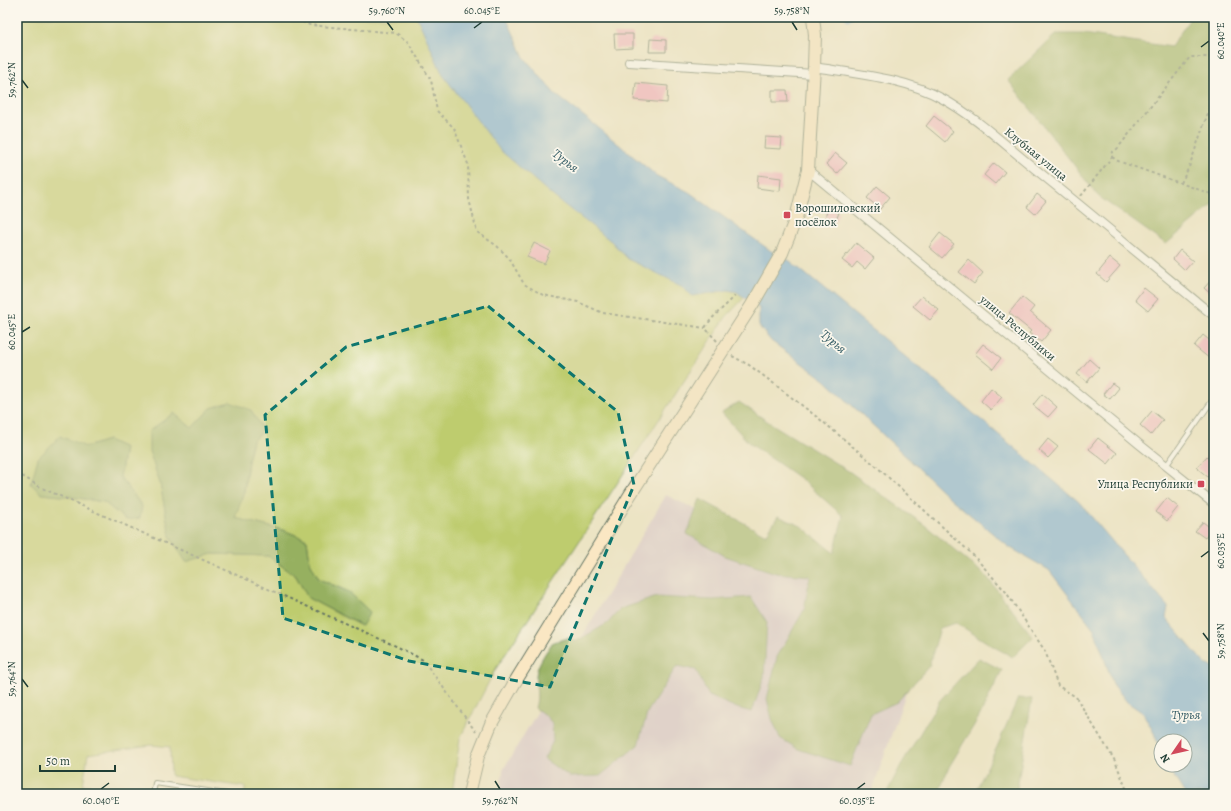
<svg xmlns="http://www.w3.org/2000/svg" width="1231" height="811" font-family="Alegreya,serif">
  <rect width="100%" height="100%" fill="#fbf7ec"/>
  <filter id="ink" filterUnits="userSpaceOnUse"><feTurbulence type="fractalNoise" baseFrequency=".025" numOctaves="2"/><feDisplacementMap in="SourceGraphic" scale="8" xChannelSelector="R" yChannelSelector="G"/><feConvolveMatrix kernelMatrix="1 2 1 2 8 2 1 2 1" color-interpolation-filters="sRGB"/></filter>
  <filter id="wash" filterUnits="userSpaceOnUse"><feTurbulence type="fractalNoise" baseFrequency=".012" numOctaves="4" result="noise"/><feDisplacementMap in="SourceGraphic" scale="16" xChannelSelector="R" yChannelSelector="G"/><feGaussianBlur stdDeviation="0.9" result="paint"/><feColorMatrix in="noise" values="0 0 0 0 0 0 0 0 0 0 0 0 0 0 0 0 0 1.4 0 .05"/><feComposite in="paint" operator="in"/></filter>
  <g filter="url(#wash)">
    <rect width="100%" height="100%" fill="#ece4c4"/>
    <path fill="#d0bdce" d="M666,495l264,128 -59,171h-371l3,-24z"/>
    <path fill="#becc6e" stroke="#6e8451" fill-rule="evenodd" d="M17,17h400l26,58 57,75 53,46 58,45 17,18 56,27 8,10 36,-6 9,2 7,6 -18,19 -231,353 -35,68 -8,56h-207v-7l-74,-11 -1,-29 -19,-2 -63,9 -5,31 56,4 -1,5h-121zM211,408l42,32 -5,21 -4,31 -10,26 52,13 21,9 3,22 9,17 30,13 12,34 -53,-28 -12,-22 -28,-20 -56,-2 -26,7 -19,-41 -7,-37 -11,-32 43,-23zM108,440l17,8 -5,29 22,29 -16,14 -22,-18 -33,-5 -28,-3 43,-47z"/>
    <path fill="#96b061" stroke="#5a764a" d="M1191,17h23v187l-48,40 -68,-48 -90,-116 48,-46h28l87,13z
      M230,402l21,8 13,21 -11,9 -5,21 -4,31 -9,26 51,13 21,9 3,22 9,17 30,13 21,20 -8,14 -54,-28 -12,-22 -28,-20 -56,-2 -26,8 -16,-26 -10,-53 -11,-32v-20l25,-18 18,15 19,-20z
      M739,402l28,19 83,51 76,54 61,51 46,60 -20,20 -17,-9 -40,-25 -16,5 -11,38 -32,36 -26,12 -21,52 -52,-17 -18,-11 -8,-19 -5,-20 10,-42 27,-47 6,-34 -34,-3 -51,-17 -38,-22 13,-35 66,36 12,-19 23,10 33,27 9,-37 -42,-37 -52,-36 -27,-30z
      M60,436l26,11 22,-7 17,8 -5,29 22,29 -2,12 -14,2 -22,-18 -33,-5 -29,-3 -11,-10 7,-26z
      M657,597l56,3 38,-3 16,25 -3,55 -12,35 -15,-4 -28,-12 -13,-26 -19,-4 -29,45 -10,34 -38,31 -30,1 -26,-18 9,-18 -1,-18 -7,-8 -10,-7c4,-13 0,-20 1,-32 1,-12 10,-24 17,-34l16,-4 6,4 33,-19 12,-14z
      M979,658l23,12 -23,47 -30,50 -11,27h-52l15,-29 39,-65z
      M1018,698l14,1 -16,95h-42l23,-47z"/>
    <path fill="#69a7db" stroke="#447288" d="M417,17h89l18,40 31,37 39,30 63,52 32,16 82,59 19,10 158,131 131,110 89,105 -2,11 39,46 9,3v127h-29l-18,-29h18v-24h-24v11l-7,-19 -11,-20 -16,-11 -14,-18 -19,-55 -45,-59 -40,-23 -59,-49 -125,-118 -54,-39 -12,-15v-18l-22,-16 -9,-2 -36,6 -9,-10 -55,-27 -17,-18 -58,-45 -53,-46 -57,-75z"/>
    <g fill="none" stroke-linecap="round" stroke-linejoin="round">
      <path stroke="#69a7db" stroke-width="3" d="M846,17l2,2 3,-2"/>
    </g>
    <g id="blocks">
      <path fill="#f3a2bd" d="M614,34h19v14l-18,1z
        M650,39l16,1v12h-17z
        M636,83l32,3 -1,17 -33,-3z
        M772,90h15l1,12h-16z
        M934,116l19,15 -8,11 -19,-16z
        M765,137l17,1 -1,11 -17,-1z
        M835,153l12,10 -10,11 -11,-10z
        M994,163l11,9 -10,12 -11,-9z
        M758,175l23,3 -1,13 -23,-3z
        M877,186l13,11 -10,12 -13,-11z
        M1037,194l9,7 -11,13 -8,-7z
        M828,208l11,5 -4,9 -10,-4z
        M940,233l14,11 -12,14 -13,-11z
        M534,243l16,8 -6,13 -17,-7z
        M856,243l18,15 -9,11 -8,-7 -5,6 -10,-8z
        M1180,250l13,11 -8,9 -12,-11z
        M1110,258l10,8 -14,16 -9,-8z
        M969,260l14,13 -9,11 -15,-12z
        M1214,277v20l-10,-9z
        M1144,288l14,11 -10,12 -13,-11z
        M922,296l17,14 -9,10 -17,-14z
        M1022,297l12,10 -4,5 21,18 -10,12 -12,-9 2,-2 -22,-18z
        M1203,335l11,9v10l-4,5 -16,-13z
        M983,344l18,14 -8,11 -18,-15z
        M1089,359l10,9 -12,14 -10,-8z
        M1112,383l7,5 -9,11 -7,-5z
        M991,388l11,9 -11,13 -10,-9z
        M1042,394l15,13 -9,10 -15,-12z
        M1152,411l11,9 -12,15 -11,-10z
        M1098,438l19,15 -9,11 -19,-15z
        M1048,439l10,8 -10,11 -9,-8z
        M1207,456l7,6v20l-17,-14z
        M1167,498l11,9 -11,14 -11,-9z
        M1203,522l9,7 -7,9 -10,-7z"/>
    </g>
  </g>
  <g filter="url(#ink)">
    <use href="#blocks" fill-opacity="0" stroke="#677766" stroke-width="1"/>
    <g fill="none" stroke-linecap="round" stroke-linejoin="round">
      <g stroke="#677766" stroke-width="6">
        <path id="service" d="M1166,466l48,-68
          M153,794l2,-11 72,11"/>
      </g>
      <g stroke="#677766" stroke-width="10">
        <path id="minor" d="M629,62l185,12
          M814,67c43,7 91,11 129,32 33,18 62,46 91,69 61,49 120,99 180,148
          M808,170l331,274 75,60"/>
      </g>
      <g stroke="#677766" stroke-width="14">
        <path id="secondary" d="M469,794l9,-38 13,-32 24,-42 115,-187 122,-190 30,-52 14,-35 12,-48 6,-103 1,-32 -2,-18"/>
      </g>
      <path stroke="#677766" stroke-width="2" stroke-dasharray="3 3" stroke-linecap="butt" d="M291,17l19,8 86,8 12,9 23,38 6,31 17,17 14,36 1,35 8,33 20,14 12,12 15,26 19,11 35,7 25,11 102,15
        M1112,157l6,4 96,34
        M1181,183l8,-16 25,-71
        M1081,196l31,-39 -1,-4 6,-4 73,-92h24
        M717,341l-12,-13c8,-13 20,-21 30,-32
        M732,356l17,9 24,18 49,38 54,45 96,88 34,38 39,59 13,35 18,11 39,64 11,27 4,6
        M17,473l25,15 356,159 25,13 53,72"/>
      <use href="#service" stroke="#fff" stroke-width="4"/>
      <use href="#minor" stroke="#fff" stroke-width="8"/>
      <use href="#secondary" stroke="#fae7c3" stroke-width="12"/>
    </g>
  </g>
  <path d="M0 0H1231V811H0ZM488,306l130,106 16,73 -84,202 -141,-26 -126,-43 -18,-203 81,-68z" fill="#ece4c4" fill-opacity=".55" fill-rule="evenodd"/>
  <path fill="none" stroke="#0f766e" stroke-width="3" stroke-dasharray="8 5" stroke-linejoin="round" d="M488,306l130,106 16,73 -84,202 -141,-26 -126,-43 -18,-203 81,-68z"/>
  <path fill="none" stroke="#1f3d34" stroke-width="1.5" d="M387,22l6,8M792,22l5,8M474,28l8,-6M1201,47l8,-6M22,80l6,8M22,332l8,-5M1201,557l8,-6M1203,633l6,8M22,679l6,8M495,781l5,8M101,789l8,-6M857,789l8,-6"/>
  <g fill="#d1495b" stroke="#fbf7ec" stroke-width="1.5">
    <rect x="783" y="211" width="8" height="8" rx="2"/>
    <rect x="1197" y="480" width="8" height="8" rx="2"/>
  </g>
  <g text-anchor="middle" stroke-width="3.5" stroke-linejoin="round" paint-order="stroke">
    <g font-size="12" fill="#1f3d34" stroke="#fbf7ec">
      <text transform="translate(1036 154) rotate(39)" y="4">Клубная улица</text>
      <text transform="translate(1018 328) rotate(40)" y="4">улица Республики</text>
    </g>
    <g font-size="12" fill="#1f3d34" stroke="#fbf7ec" text-anchor="start">
      <text x="795" y="212">Ворошиловский<tspan x="795" dy="14">посёлок</tspan></text>
      <text x="1193" y="488" text-anchor="end">Улица Республики</text>
    </g>
    <g font-size="13" font-style="italic" fill="#355d66" stroke="#fbf7ec">
      <text transform="translate(566 160) rotate(38)" y="5">Турья</text>
      <text transform="translate(834 341) rotate(40)" y="5">Турья</text>
      <text x="1186" y="719">Турья</text>
    </g>
  </g>
  <rect width="1231" height="811" fill="none" stroke="#fbf7ec" stroke-width="44"/>
  <g transform="translate(1173 753) rotate(236)"><circle r="19" fill="#fbf7ec" stroke="#a3ada2"/>
  <path d="M0-3L7 15L0 10L-7 15Z" fill="#d1495b"/>
  <text y="-6" font-size="11" font-weight="bold" text-anchor="middle" fill="#1f3d34">N</text>
  </g>
  <path d="M40 765v6h75v-6" fill="none" stroke="#1f3d34" stroke-width="2"/>
  <text x="46" y="765" font-size="12" fill="#1f3d34" stroke="#fbf7ec" stroke-width="3" paint-order="stroke">50 m</text>
  <rect x="22" y="22" width="1187" height="767" fill="none" stroke="#1f3d34" stroke-width="1.5"/>
  <g font-size="10" text-anchor="middle" fill="#1f3d34">
    <text x="387" y="14">59.760°N</text>
    <text x="482" y="14">60.045°E</text>
    <text x="792" y="14">59.758°N</text>
    <text transform="translate(1220 41) rotate(-90)" y="4">60.040°E</text>
    <text transform="translate(11 80) rotate(-90)" y="4">59.762°N</text>
    <text transform="translate(11 332) rotate(-90)" y="4">60.045°E</text>
    <text transform="translate(1220 551) rotate(-90)" y="4">60.035°E</text>
    <text transform="translate(1220 641) rotate(-90)" y="4">59.758°N</text>
    <text transform="translate(11 679) rotate(-90)" y="4">59.764°N</text>
    <text x="101" y="804">60.040°E</text>
    <text x="500" y="804">59.762°N</text>
    <text x="857" y="804">60.035°E</text>
  </g>
</svg>
